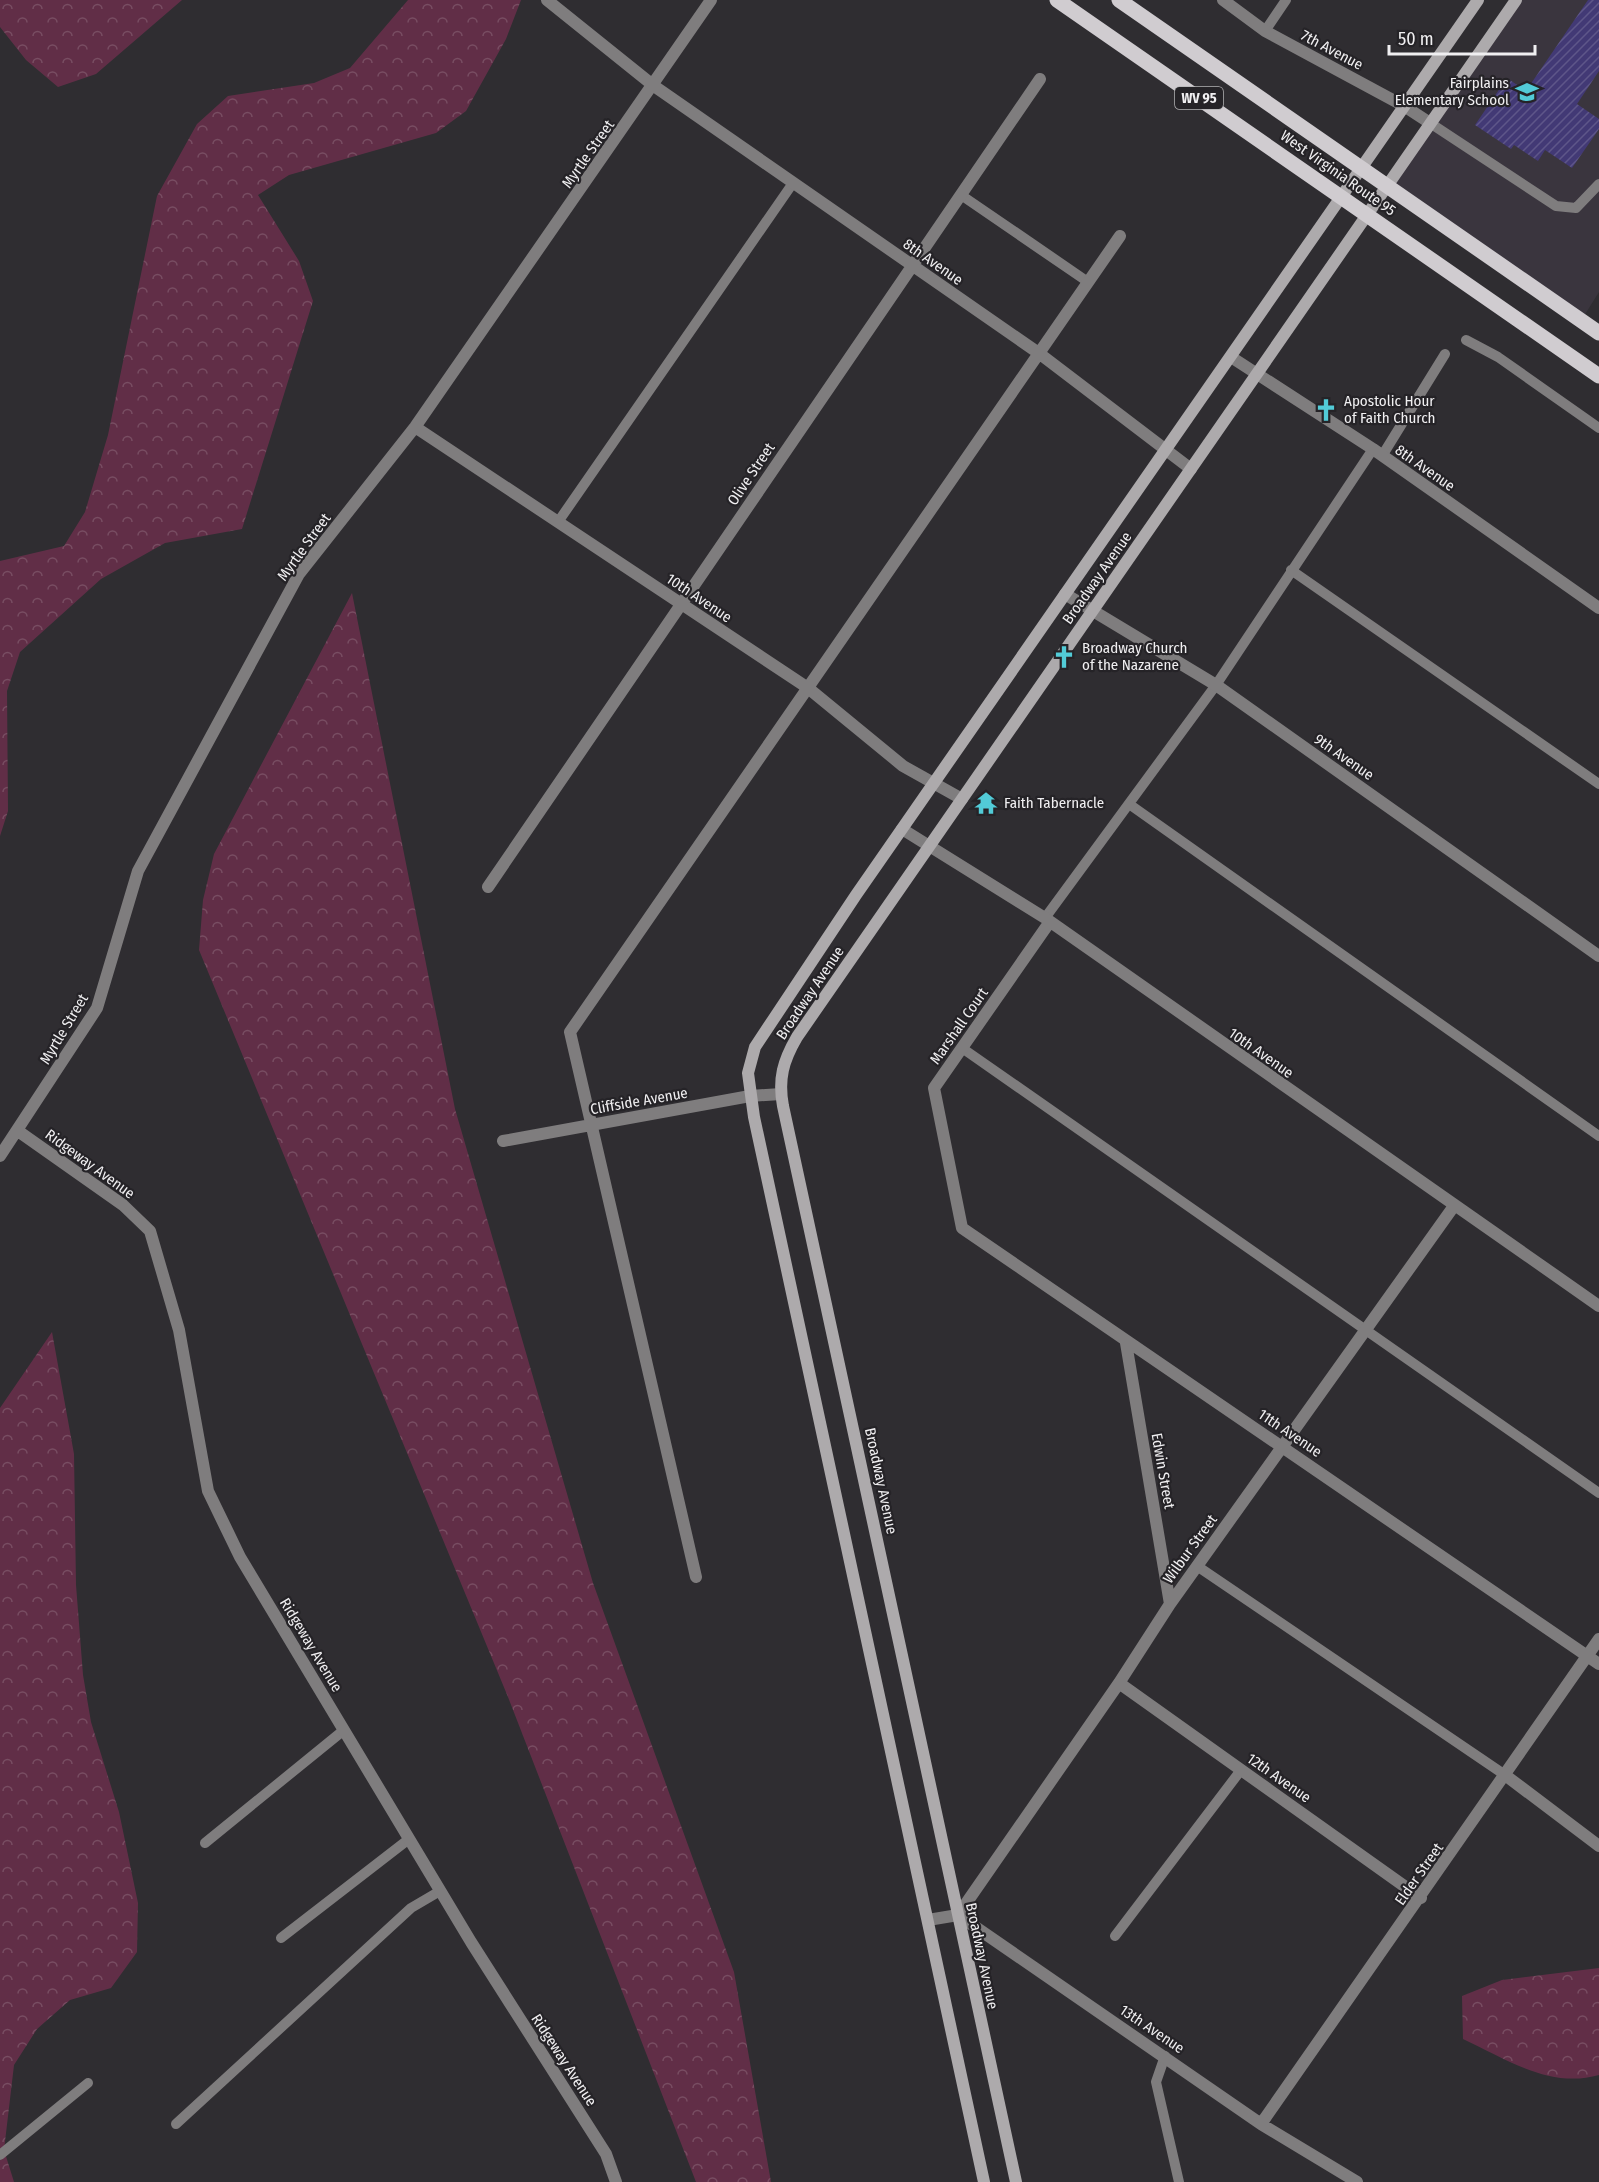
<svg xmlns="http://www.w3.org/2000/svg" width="1599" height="2182" font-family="'Fira Sans Condensed',sans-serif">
  <defs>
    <pattern id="forest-crowns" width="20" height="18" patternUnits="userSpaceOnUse" patternTransform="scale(1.5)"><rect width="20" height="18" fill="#612e47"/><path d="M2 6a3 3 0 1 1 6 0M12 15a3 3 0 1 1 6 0" fill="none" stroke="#784d62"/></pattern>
    <pattern id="building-hatch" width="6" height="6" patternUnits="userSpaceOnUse" patternTransform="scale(1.5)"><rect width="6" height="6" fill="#423975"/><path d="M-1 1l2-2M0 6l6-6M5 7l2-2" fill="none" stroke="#5e5689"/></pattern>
  </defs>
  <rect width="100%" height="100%" fill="#2f2d31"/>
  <path fill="#3a353e" d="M1519,0h80v292l-15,24 -192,-133z"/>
  <path fill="url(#forest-crowns)" d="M0,0h182l-86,74 -38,13 -32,-27 -26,-33z
    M408,0h113l-15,39 -40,72 -30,22 -147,42 -31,20 41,66 14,40 -71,228 -77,14 -64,36 -81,73 -13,39 1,120 -8,25v-275l64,-15 21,-34 23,-77 49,-239 40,-72 31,-28 86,-13 36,-15z
    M352,593l103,516 138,474 141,389 37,210h-75l-188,-485 -309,-747 4,-50 11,-46z
    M52,1332l22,122 2,131 7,90 8,47 28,90 19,91 -1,49 -26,36 -41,12 -33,29 -23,36 -10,85 10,32h-14v-774z
    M1599,1968v107c-49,14 -93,-16 -136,-36l-1,-43 40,-16z"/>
  <path fill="url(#building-hatch)" d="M1588,0h11v71l-22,33 22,15v10l-27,39 -27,-18 -7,11 -24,-16 -3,4 -36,-24 32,-47 19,13z"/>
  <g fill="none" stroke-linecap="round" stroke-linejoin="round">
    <path stroke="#7f7d7e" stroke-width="10" d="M1265,31l21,-31
      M1430,123l126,83 20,2 23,-24
      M961,195l127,87
      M1466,340l32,17 101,71
      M1382,456l63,-102
      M558,522l235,-339
      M1291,570l308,214
      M1129,804l470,332
      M1045,918l171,-233 157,-236
      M962,1048l637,445
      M1197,1566l308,209
      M205,1843l139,-113
      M1115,1936l126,-166
      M281,1938l128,-99
      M1165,2056l-9,26 23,100
      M176,2124l235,-216 29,-17
      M0,2155l88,-72"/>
    <path stroke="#7f7d7e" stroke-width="12" d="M547,0l107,86 386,268 151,115
      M1223,0l42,31 139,75 26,17
      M1231,357l142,92 226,159
      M415,427l393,261 95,78 59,33
      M1065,594l151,91 383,271
      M902,829l143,89 554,388
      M488,887l552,-808
      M1049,923l-115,165 28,140 637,436
      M18,1131l105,74 27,26 29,99 29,161 32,66 231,385 135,212 10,28
      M503,1141l247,-45 31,-2
      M0,1156l97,-148 41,-137 161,-297 116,-147 296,-427
      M1126,1343l44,261
      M696,1577l-126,-545 550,-796
      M1119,1683l302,215
      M1505,1775l94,71
      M958,1915l161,-232 51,-79 284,-398
      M928,1920l30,-5 303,209 96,58
      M1261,2124l338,-485"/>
    <path stroke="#adaaac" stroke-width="12" d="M984,2182l-230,-1065 -6,-44 7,-26 101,-152 622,-895
      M1016,2182l-233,-1076c-5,-27 0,-45 14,-69l719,-1037"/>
    <path stroke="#d0ccd0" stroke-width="15" d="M1057,0l542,376
      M1119,0l480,333"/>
  </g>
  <defs>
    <g id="school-bare" transform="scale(1.8)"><path d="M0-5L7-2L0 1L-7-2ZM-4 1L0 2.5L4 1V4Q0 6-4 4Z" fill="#52cbd7" stroke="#252327" stroke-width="2.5" paint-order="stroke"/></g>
    <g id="church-bare" transform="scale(1.8)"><path d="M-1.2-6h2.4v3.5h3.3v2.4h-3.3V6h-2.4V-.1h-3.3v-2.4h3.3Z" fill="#52cbd7" stroke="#252327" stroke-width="2.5" paint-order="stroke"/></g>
    <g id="temple-bare" transform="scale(1.8)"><path d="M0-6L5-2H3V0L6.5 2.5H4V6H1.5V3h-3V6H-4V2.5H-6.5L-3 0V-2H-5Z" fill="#52cbd7" stroke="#252327" stroke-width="2.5" paint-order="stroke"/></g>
  </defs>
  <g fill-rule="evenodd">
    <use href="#school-bare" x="1527" y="92"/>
    <use href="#church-bare" x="1326" y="410"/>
    <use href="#church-bare" x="1064" y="657"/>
    <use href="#temple-bare" x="986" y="803"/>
  </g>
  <g text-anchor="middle" stroke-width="4.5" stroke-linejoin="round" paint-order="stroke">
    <rect fill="#252327" stroke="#b3b2b4" stroke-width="1.5" x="1175" y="87" width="48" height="22" rx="4.5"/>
    <g font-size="14" font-weight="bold" fill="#f0eff1">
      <text x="1199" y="103">WV 95</text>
    </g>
    <g font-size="15" fill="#f0eff1" stroke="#252327">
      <text transform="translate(1332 50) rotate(28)" y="5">7th Avenue</text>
      <text transform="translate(588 154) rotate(-55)" y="5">Myrtle Street</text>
      <text transform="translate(1338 173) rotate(35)" y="5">West Virginia Route 95</text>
      <text transform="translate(933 262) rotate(35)" y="5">8th Avenue</text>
      <text transform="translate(1425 468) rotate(35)" y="5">8th Avenue</text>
      <text transform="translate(751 474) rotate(-56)" y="5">Olive Street</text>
      <text transform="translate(304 547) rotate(-54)" y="5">Myrtle Street</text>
      <text transform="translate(1097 578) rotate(-55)" y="5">Broadway Avenue</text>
      <text transform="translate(699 598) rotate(34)" y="5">10th Avenue</text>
      <text transform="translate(1344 757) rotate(35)" y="5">9th Avenue</text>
      <text transform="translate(810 993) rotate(-56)" y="5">Broadway Avenue</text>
      <text transform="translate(959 1026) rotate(-55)" y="5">Marshall Court</text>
      <text transform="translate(64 1029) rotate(-59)" y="5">Myrtle Street</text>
      <text transform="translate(1261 1053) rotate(35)" y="5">10th Avenue</text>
      <text transform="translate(639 1101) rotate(-10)" y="5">Cliffside Avenue</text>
      <text transform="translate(90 1164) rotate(36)" y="5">Ridgeway Avenue</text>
      <text transform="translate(1290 1433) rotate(34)" y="5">11th Avenue</text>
      <text transform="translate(1163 1471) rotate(80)" y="5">Edwin Street</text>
      <text transform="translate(881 1481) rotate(78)" y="5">Broadway Avenue</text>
      <text transform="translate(1190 1549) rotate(-54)" y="5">Wilbur Street</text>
      <text transform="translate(311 1645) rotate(59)" y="5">Ridgeway Avenue</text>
      <text transform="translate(1279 1778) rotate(35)" y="5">12th Avenue</text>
      <text transform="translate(1419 1874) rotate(-55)" y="5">Elder Street</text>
      <text transform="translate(982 1956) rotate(78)" y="5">Broadway Avenue</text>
      <text transform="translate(1152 2029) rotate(34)" y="5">13th Avenue</text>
      <text transform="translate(564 2060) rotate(57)" y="5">Ridgeway Avenue</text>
    </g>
    <g font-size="15" fill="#f0eff1" stroke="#252327" text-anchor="start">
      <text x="1509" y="88" text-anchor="end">Fairplains<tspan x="1509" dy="17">Elementary School</tspan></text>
      <text x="1344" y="406">Apostolic Hour<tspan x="1344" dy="17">of Faith Church</tspan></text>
      <text x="1082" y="653">Broadway Church<tspan x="1082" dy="17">of the Nazarene</tspan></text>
      <text x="1004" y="808">Faith Tabernacle</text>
    </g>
  </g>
  <path d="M1389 45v9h146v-9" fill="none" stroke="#f0eff1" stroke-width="3"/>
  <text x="1398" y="45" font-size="18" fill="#f0eff1" stroke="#252327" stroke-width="4.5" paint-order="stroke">50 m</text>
</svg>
